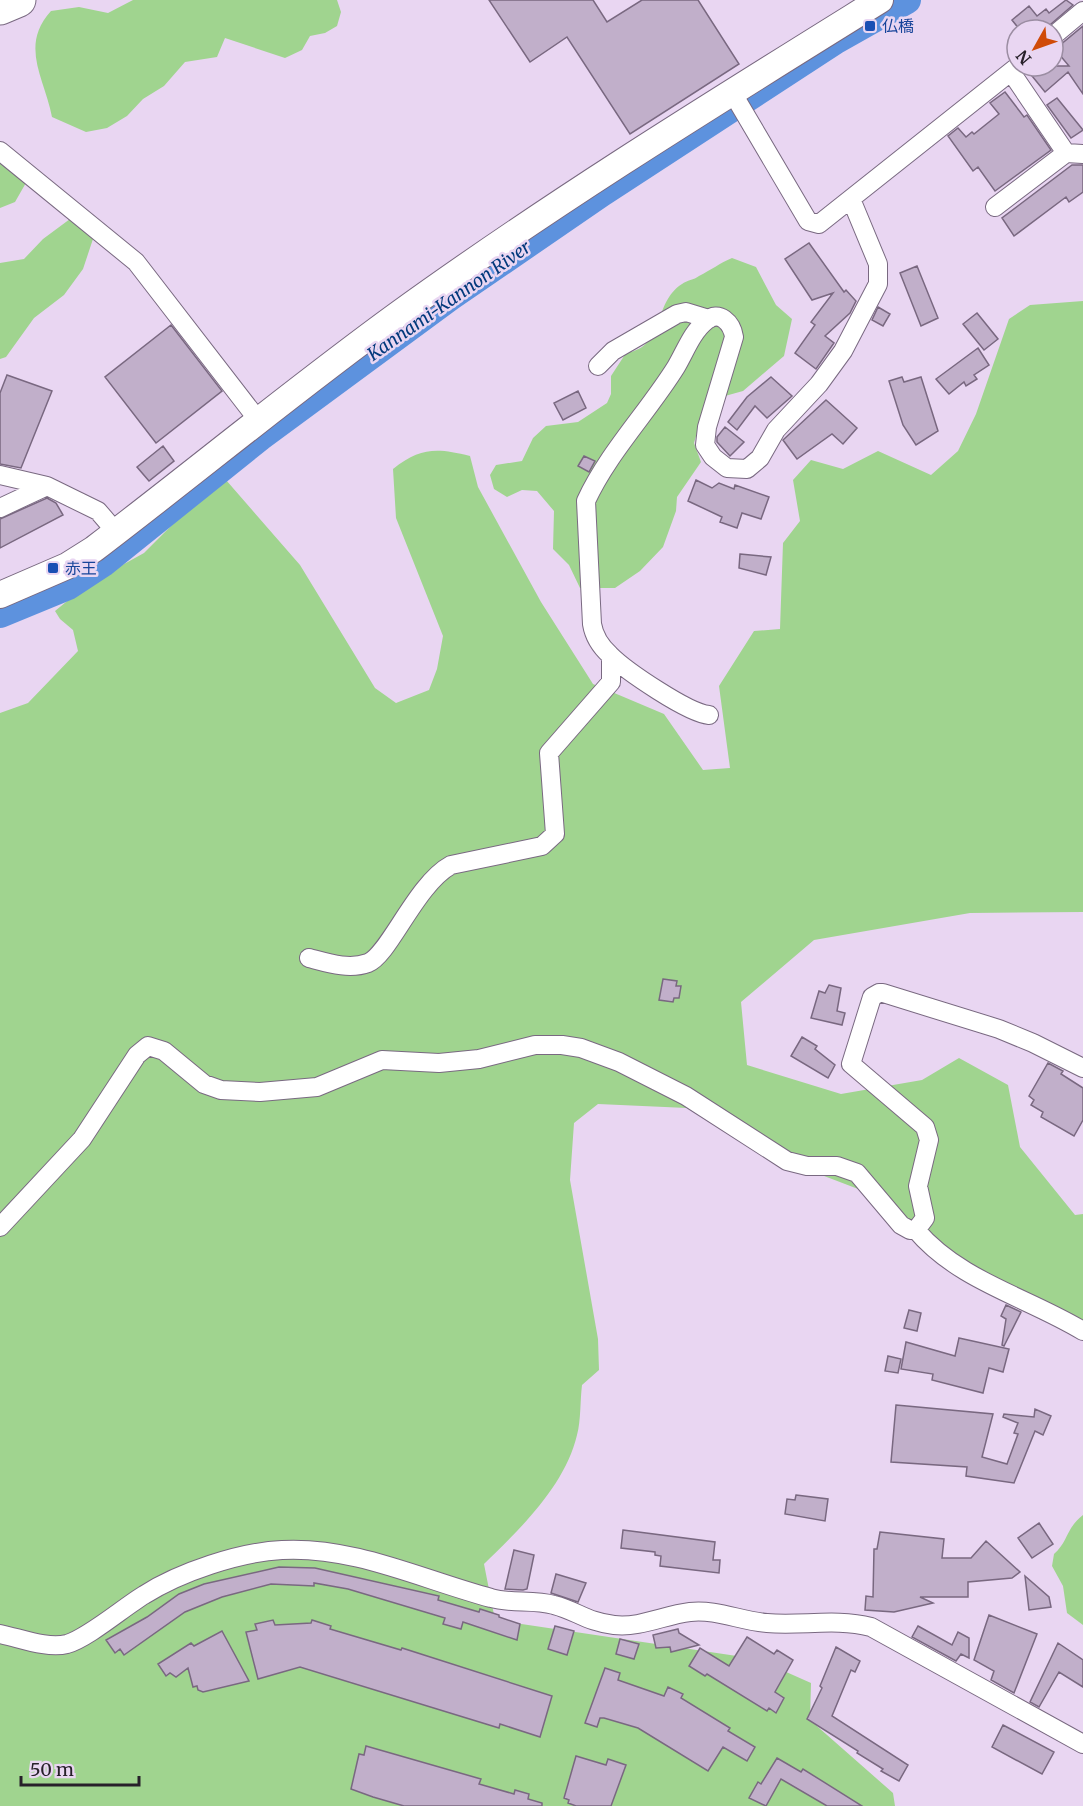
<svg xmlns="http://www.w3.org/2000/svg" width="1083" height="1806" font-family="Merriweather,'Noto Sans JP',serif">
  <rect width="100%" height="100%" fill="#e9d6f2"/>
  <path fill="#a0d48f" d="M133,0h204l4,12 -4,14 -12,7 -15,3 -8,14 -17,8 -60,-20 -8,19 -32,5 -21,24 -21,13 -16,17 -20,12 -21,4 -34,-15c-7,-38 -33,-71 -1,-106l28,-4 29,6z
    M0,161l27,20 -12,21 -15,6z
    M70,219l23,20 -10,30 -19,26 -30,23 -28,39 -6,2v-96l24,-4 19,-20z
    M732,258l24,9 20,38 16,14 -8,37 -41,35 -18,5 -26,30 -5,17 7,19 -24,35 -1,14 -13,36 -23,24 -25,17h-35l-11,-23 -16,-16 1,-38 -17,-20 -15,-1 -15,7 -13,-8 -4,-14 6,-10 26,-4 11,-23 13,-12 32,-4 29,-19 4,-9v-18l15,-23c40,-6 26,-50 56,-69 5,-4 12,-4 17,-8 12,-6 21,-13 33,-18z
    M1083,301v611l-113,1 -156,27 -73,62 6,63 94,29 81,-14 37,-22 49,27 12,62 55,68 8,-1v111l-115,-60 -102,-73 -110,-42 -43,-32 -26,-10 -89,-4 -24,19 -4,57 28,159 1,31 -17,15c-2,16 -1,35 -5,50 -12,51 -57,94 -93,129l11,56 262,39 54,24 -1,37 83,73 2,13h-895v-1093l28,-10 50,-52 -5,-21 -13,-11 -5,-8 33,-27 56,-31 47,-47 35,-26 74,85 75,123 21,15 33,-13 8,-21 6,-33 -47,-118 -3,-49c28,-22 44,-21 77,-13l8,31 63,115 52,82 71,30 39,56 27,-2 -11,-82 35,-55 26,-2 3,-86 17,-22 -7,-41 18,-20 32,9 35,-18 53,24 27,-24 18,-37 33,-95 21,-14z
    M1083,1515v110l-16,-12 -4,-27 -11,-20 2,-12c14,-12 12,-26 29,-39z"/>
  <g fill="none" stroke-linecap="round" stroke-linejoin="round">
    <path stroke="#5d92de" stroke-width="28" d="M0,614l68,-28 35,-23 157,-126 190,-140 153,-105 233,-152 71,-40"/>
  </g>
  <path fill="#c1afca" stroke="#796880" stroke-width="1.5" d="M489,0h104l14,22 35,-22h56l41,64 -109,70 -63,-97 -37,25z
    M1066,0l7,5 -29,25h-24l-8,-10 17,-14 8,10 9,-7 3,4z
    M1083,26v68l-15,-22 -23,20 -17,-21 1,-5h40l-16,-19 7,-2z
    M1005,92l19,25 3,-2 24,35 -56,41 -17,-24 -5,4 -25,-35 10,-8 8,9 6,-5 2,2 25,-20 -9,-11z
    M1057,98l26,32 -12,8 -24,-33z
    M1072,165h11v27l-14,10 -3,-5 -52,39 -12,-18z
    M809,243l35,49 2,-2 10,11 -6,12 -25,23 9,7 -18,26 -21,-16 20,-28 -4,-3 22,-29 -21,7 -27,-41z
    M917,266l21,52 -17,8 -21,-53z
    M878,307l12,7 -7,12 -11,-6z
    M977,313l21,26 -14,11 -21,-26z
    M171,325l51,66 -66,52 -51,-66z
    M978,348l11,17 -15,10 3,4 -11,7 -2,-4 -15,12 -13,-15z
    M7,375l45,16 -31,77 -21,-4v-71z
    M771,377l21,19 -25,22 -12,-12 -18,24 -9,-8 19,-25z
    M902,377l2,5 17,-5 17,54 -22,14 -13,-20 -14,-44z
    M578,391l8,17 -23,12 -9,-17z
    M826,400l31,28 -14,16 -11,-10 -35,25 -14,-19z
    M725,427l19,15 -14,14 -13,-14v-5z
    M163,446l11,15 -25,20 -12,-14z
    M584,456l11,5 -6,11 -11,-6z
    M696,480l16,8 7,-5 15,6 1,-4 34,12 -8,22 -19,-6 -5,15 -17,-6 2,-5 -34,-16z
    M47,498l9,5 7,12 -63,33v-29z
    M740,554l31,3 -5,18 -27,-7z
    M663,979l14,2 -1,5h5l-2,12h-5l-1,4 -14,-2z
    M829,985l12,3 -4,23 8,2 -3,12 -31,-7 8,-27 6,2z
    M802,1037l15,9 -2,3 20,16 -7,13 -37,-22z
    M1048,1063l15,8 -2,3 22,14v32l-9,16 -33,-19 2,-5 -12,-7 3,-5 -5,-4z
    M1006,1305l15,7 -17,34 -2,-1 4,-26 -5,-3z
    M909,1310l12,3 -4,18 -13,-3z
    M959,1338l50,11 -6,23 -14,-4 -6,25 -51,-13 1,-6 -32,-5 5,-27 49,14z
    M888,1356l13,3 -3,14 -13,-2z
    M896,1405l97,9 -11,43 25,7 11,-30 -4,-1 4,-10 -15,-6 1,-3 30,3 1,-8 16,7 -8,19 -8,-4 -21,52 -48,-7 1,-9 -76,-5z
    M796,1495l32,4 -3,22 -40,-7 2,-15 8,1z
    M1039,1523l14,21 -21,14 -14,-20z
    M623,1530l92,12 -2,18h7l-1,13 -59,-7 1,-10 -6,-1v-3l-34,-4z
    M880,1532l64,7 -2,19h29l15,-17 34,31 -8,6 -44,4v15h-48l13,6 -39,9 -29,-2 1,-14 7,1 1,-48h3z
    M514,1550l20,5 -7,34 -4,1 -18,-1z
    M279,1567l36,1 124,28 -1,4 41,12 1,-3 19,6v2l21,7 -3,16 -54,-18 -2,7 -18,-5 2,-6 -97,-29 -34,-6v3l-43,-2 -49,13 -37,15 -61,43 -4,-6 -5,4 -9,-13 41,-23 32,-23 25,-10z
    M556,1574l30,9 -8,19 -27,-9z
    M1025,1576l24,21 2,10 -22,3z
    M989,1615l48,19 -23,59 -23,-13 3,-9 -20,-11z
    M273,1620l2,5 36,-2 1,-3 19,6 -1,3 71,21 1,-2 150,48 -12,41 -40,-13 -1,4 -199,-61 -42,12 -12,-47 11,-2 -2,-6z
    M555,1626l19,5 -7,24 -19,-6z
    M918,1626l34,19 6,-13 11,6v20l-8,-4 -5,7 -44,-24z
    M678,1629l1,4 20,12 -28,7 -1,-5 -14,1 -3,-13z
    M222,1631l27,50 -46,11 -5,-2 -1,-4 -4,1 -5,-19 -12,9 -6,-4 -4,3 -8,-12 33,-21 3,3z
    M747,1637l27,17 3,-4 16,10 -18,32 9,6 -8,15 -7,-5 -2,3 -60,-37 -2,2 -16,-10 11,-18 29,18z
    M620,1639l19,5 -5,15 -18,-5z
    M1058,1643l25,17v27l-24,-15 -20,35 -9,-5z
    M836,1647l24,14 -5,11 -4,-2 -19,46 76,49 -9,16 -18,-10 2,-2 -26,-16 1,-2 -51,-32 15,-31 -2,-2z
    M605,1668l15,5 -2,7 46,16 4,-9 15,7 -2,4 49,30 -2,3 27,16 -8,14 -24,-14 -15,24 -70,-43 -34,-10h-4l-3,9 -12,-4z
    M1003,1725l51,27 -12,22 -50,-27z
    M366,1746l115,33 -2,5 35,10 1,-4 14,4 -1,5 14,4v3h-138l-31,-9 -22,-8 8,-35 5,1z
    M576,1756l30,9 2,-6 18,6 -15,41h-35l-8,-3 1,-3 -5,-2z
    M777,1758l24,14 2,-3 59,37h-35l-46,-27 -15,27 -17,-8 9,-16 3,2z"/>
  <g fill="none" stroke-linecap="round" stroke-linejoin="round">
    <g stroke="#796981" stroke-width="20">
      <path id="street" d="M1053,36l30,-25
        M1011,72l55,81
        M732,92l76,129 11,3 199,-158
        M0,151l136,111 122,158
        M995,207l71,-54 17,1
        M598,366l15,-15 64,-37 9,-2 23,7
        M0,475l47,11
        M0,508l47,-22 51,25 18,21
        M709,715c-21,-2 -83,-44 -99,-60 -10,-9 -16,-19 -18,-31l-6,-123c22,-48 62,-89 90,-134 9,-15 16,-35 30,-46 13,-12 26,2 28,16l-27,90 -2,18 8,12 14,11 20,1 13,-11 16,-28 43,-46 24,-33 35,-67v-20l-27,-65
        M309,958c19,5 40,12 59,5 21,-8 48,-79 83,-98l91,-19 13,-12 -6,-81 62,-71v-26
        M0,1227l82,-88 55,-84 11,-9 16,5 40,33 17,6 39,2 57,-5 65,-27 57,3 40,-4 56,-14h27l19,3 38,14 67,34 101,65 20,5h30l20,7 44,52 9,5h6c43,51 111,67 167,101
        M916,1230l9,-12 -7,-32 11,-46 -4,-13 -74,-63 21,-67 7,-4h4l116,36 34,14 50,25
        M0,1634c20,4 47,15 67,10 21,-6 57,-37 77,-49 36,-23 96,-43 138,-45 72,-4 141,30 209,48 20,6 42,1 63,7 23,6 33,17 60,20 27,3 50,-10 76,-13 26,-3 51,9 77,11 35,3 69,-5 104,4l212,117"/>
    </g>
    <g stroke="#796981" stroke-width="28">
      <path id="secondary" d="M0,595l67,-29 27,-17c101,-77 199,-158 302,-233 156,-113 320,-214 484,-316"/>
    </g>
    <g stroke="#796981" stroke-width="35">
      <path id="highway" d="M0,8l19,-8"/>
    </g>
    <use href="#street" stroke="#fff" stroke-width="18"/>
    <use href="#secondary" stroke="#fff" stroke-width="26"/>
    <use href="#highway" stroke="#fff" stroke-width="33"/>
  </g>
  <g fill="#1a4fb4" stroke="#e9d6f2" stroke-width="2">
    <rect x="864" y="20" width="12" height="12" rx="3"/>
    <rect x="47" y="562" width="12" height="12" rx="3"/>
  </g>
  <g text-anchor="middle" stroke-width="5" stroke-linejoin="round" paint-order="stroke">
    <g font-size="16" fill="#164399" stroke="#e9d6f2" text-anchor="start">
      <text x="882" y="32">仏橋</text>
      <text x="65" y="574">赤王</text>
    </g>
    <g font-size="18" font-style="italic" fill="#02397c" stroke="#e9d6f2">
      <text transform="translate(449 301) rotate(-35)" y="6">Kannami-Kannon River</text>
    </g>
  </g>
  <g transform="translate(1035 48) rotate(230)"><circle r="28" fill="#e9d6f2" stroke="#9b8da2" stroke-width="1.5"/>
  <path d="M0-4.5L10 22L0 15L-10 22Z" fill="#d04b08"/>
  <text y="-9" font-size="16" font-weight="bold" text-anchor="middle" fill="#27202a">N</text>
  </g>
  <path d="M21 1776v9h118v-9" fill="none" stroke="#27202a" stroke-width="3"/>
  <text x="30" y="1776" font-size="18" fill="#27202a" stroke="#e9d6f2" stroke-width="4.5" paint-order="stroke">50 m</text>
</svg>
